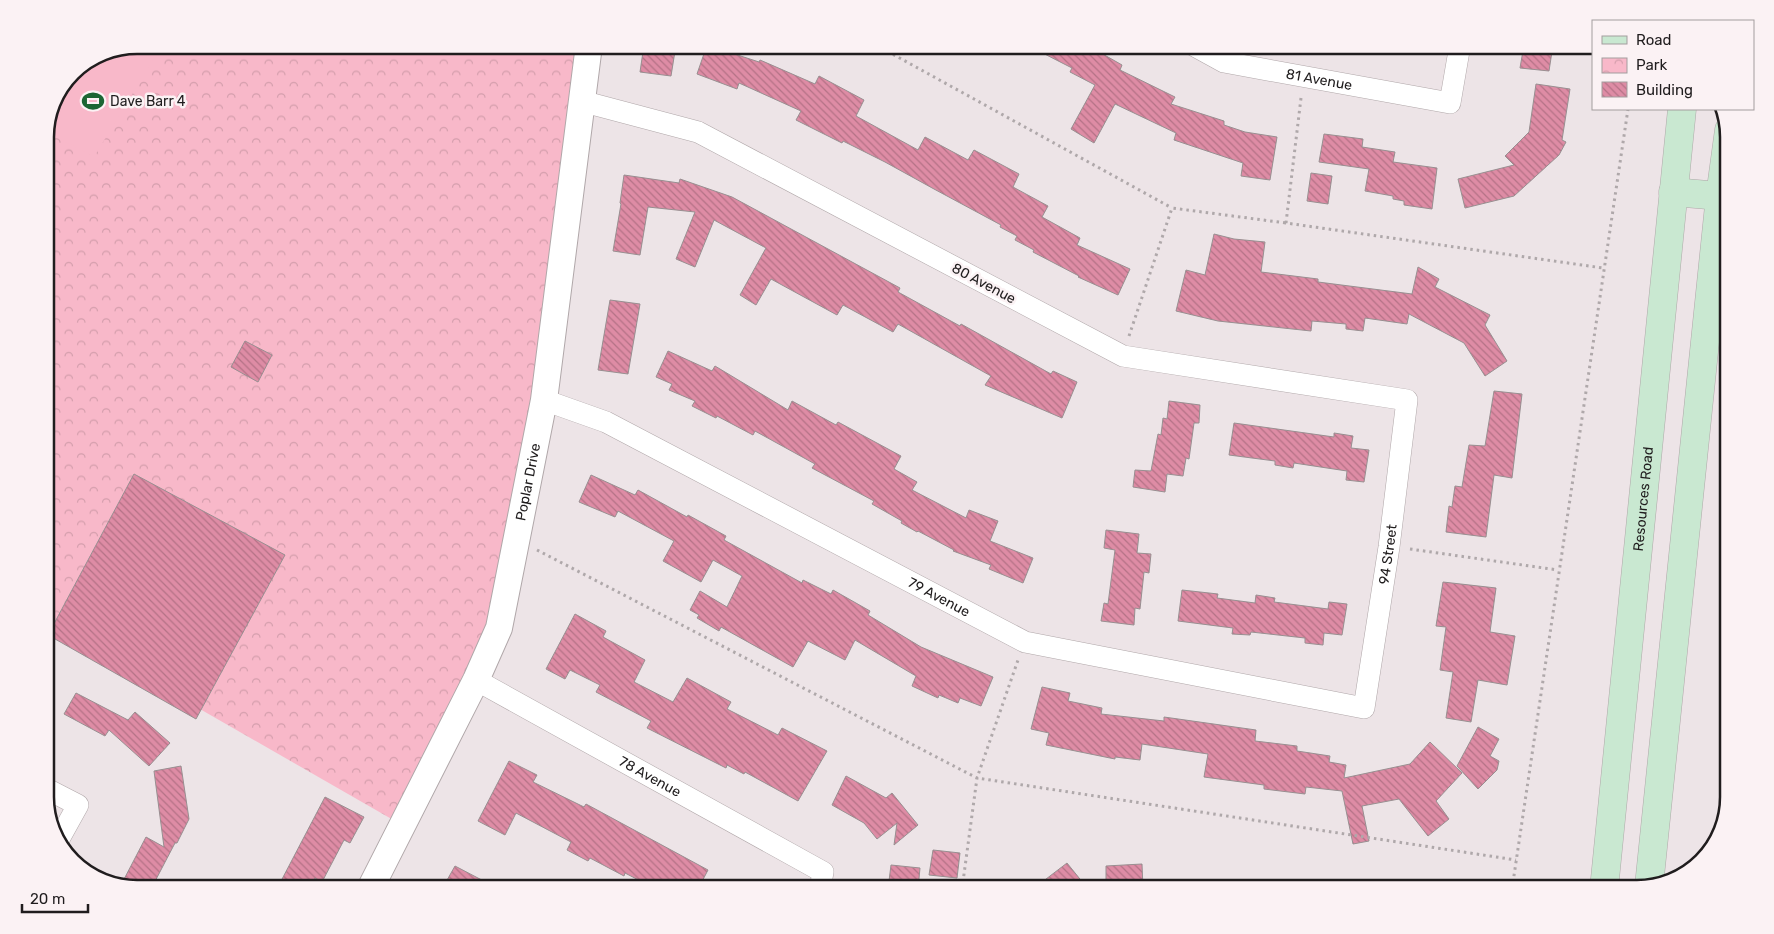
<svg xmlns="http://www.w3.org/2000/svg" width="1774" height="934" font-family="Rubik,sans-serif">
  <defs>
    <pattern id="park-crowns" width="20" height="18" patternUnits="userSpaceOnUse" patternTransform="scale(1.25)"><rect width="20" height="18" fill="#f8b8c9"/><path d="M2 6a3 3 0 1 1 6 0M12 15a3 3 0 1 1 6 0" fill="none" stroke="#d49eac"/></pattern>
    <pattern id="building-back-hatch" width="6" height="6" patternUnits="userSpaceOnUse" patternTransform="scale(1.25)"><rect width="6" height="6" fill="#de8ca5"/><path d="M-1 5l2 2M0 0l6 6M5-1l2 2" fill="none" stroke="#b47286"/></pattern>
  </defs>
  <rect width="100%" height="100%" fill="#ede4e7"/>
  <path fill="url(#park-crowns)" d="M136,45h457l-94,583 -97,197 -357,-205v-489l27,-59 30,-20z"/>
  <path fill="#f8b8c9" d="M136,45h26l-68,112 -49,-26 27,-59 30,-20z"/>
  <path fill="url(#building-back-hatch)" stroke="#988f91" d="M644,45h32l-5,31 -31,-4z
    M707,45l52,17 1,-2 55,24 4,-8 45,24 -8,16 62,34 7,-13 43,23 6,-10 45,24 -6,13 35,19 -6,11 38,21 -3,7 53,24 -12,26 -40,-18 1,-1 -46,-24 1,-2 -19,-10 2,-4 -17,-9 1,-2 -67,-36 -49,-27 -42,-21 -1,2 -46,-23 5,-9 -62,-28 -2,6 -40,-15z
    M1027,45h60l35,20 -2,5 55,27 -4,7 53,17v4l21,7 32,5 -7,43 -29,-4 2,-13 -69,-23 2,-7 -61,-29 -21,39 -23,-14 24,-44 -25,-13 2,-4z
    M1524,45h29l-4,26 -29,-3z
    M1536,84l34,5 -8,51 4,2 -7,13 -45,41 -49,12 -7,-29 56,-14 -9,-9 24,-24z
    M1324,134l39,5 -1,8 33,5 -2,10 44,6 -5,41 -28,-4v-4l-11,-2v-3l-28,-5 4,-22 -50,-7z
    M1311,173l21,3 -4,28 -21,-3z
    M624,175l55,8 1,-4 52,18 168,91 -2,4 62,34 1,-2 90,50 2,-3 24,11 -15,36 -77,-33 6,-9 -93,-52 -5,8 -50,-27 -6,10 -66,-36 -15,26 -16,-10 26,-47 -52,-28 -19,47 -19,-8 19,-47 -47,-5 -8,48 -27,-4 8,-47 -1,-1z
    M1214,234l20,5 31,3 -4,30 57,7v3l94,12 6,-27 21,12 -4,8 55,28 -5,10 22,36 -22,15 -21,-33 -55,-29 -2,10 -42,-6 -2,13 -17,-2v-5l-34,-3 -1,10 -93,-10 -42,-10 10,-41 19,5z
    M610,300l30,4 -12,70 -30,-4z
    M245,341l27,14 -14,27 -27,-15z
    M668,351l44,20 3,-5 73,44 4,-9 44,24 2,-3 63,34 -7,13 23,13 -5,8 54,28 3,-8 29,11 -8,20 43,17 -10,25 -34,-14 2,-4 -38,-14 1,-1 -36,-19 -1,1 -16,-9 1,-2 -30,-17 2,-3 -62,-33 3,-4 -60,-33 -2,4 -36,-19 -1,2 -24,-12 3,-5 -26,-11 3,-6 -16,-7z
    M1494,391l28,3 -10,84 -18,-3 -8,62 -40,-5 3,-26 3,1 3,-21 7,1 7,-42 16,1z
    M1169,401l31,4 -1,18h-5l-5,36 -3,-1 -3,18 -16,-2 -2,18 -32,-5 2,-17 16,1 7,-37 3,1 2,-17 4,1z
    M1234,423l100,14v-4l19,3 -2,12 18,2 -5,32 -18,-2 1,-9 -53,-8 -1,5 -18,-3v-4l-46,-6z
    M134,474l151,81 -89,164 -148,-84z
    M591,475l44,20 3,-5 49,27 1,-2 38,21 -2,4 78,43 1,-3 28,14 2,-4 37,21 -2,4 53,32 72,30 -12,29 -21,-8 -2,5 -19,-8 -1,3 -26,-12 4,-10 -61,-36 -10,20 -37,-19 -15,26 -72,-40 -2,4 -22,-13 2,-3 -9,-5 10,-19 27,16 15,-31 -29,-16 -12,22 -38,-21 11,-20 -56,-30 -3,6 -36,-15z
    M1106,530l33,4 -2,19 14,1 -2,19 -5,-1 -4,37 -5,-1 -1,17 -33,-4 3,-18 4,1 7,-54 -11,-2z
    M1443,582l53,6 -6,44 25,4 -8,49 -29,-5 -7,42 -25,-4 7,-46 -13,-2 6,-43 -10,-1z
    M1182,590l36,4 -1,4 38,5 1,-8 19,3 -1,4 54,7 1,-7 18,2 -5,31 -18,-2 -1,12 -18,-2v-5l-54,-6 -1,3 -18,-1 1,-6 -55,-7z
    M575,614l31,17 -3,6 42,23 -11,22 39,20 14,-24 44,24 -4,7 51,26 4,-7 45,23 -29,50 -53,-29 -1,2 -17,-9 -1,3 -79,-40 4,-7 -55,-29 4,-7 -30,-15 -5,9 -19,-10z
    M1042,687l28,6 -2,8 34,7 -1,6 63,7v-4l92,13 -1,11 42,5v5l33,5 -1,6 17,3 -2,13 66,-14 20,-22 32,31 -26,28 13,18 -21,17 -29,-37 -37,7 7,35 -16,3 -11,-53 -36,-4 -1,7 -41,-5v-4l-60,-8 4,-23 -66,-10 -2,16 -25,-3v2l-69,-14 3,-12 -18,-4z
    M76,693l52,27 7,-8 35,31 -21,23 -40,-36 -4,6 -41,-22z
    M1478,727l21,12 -9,17 9,5 -2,9 -19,19 -21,-23z
    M509,761l28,14 -4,7 51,25 2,-3 122,66 -10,19h-42l-31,-16 -1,3 -34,-18 -2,3 -21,-11 4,-8 -55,-29 -11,22 -27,-14z
    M181,766l8,53 -12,24h-2l-24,46h-15l-15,-4 25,-48 18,10 -10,-76z
    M846,776l40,22 6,-5 26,32 -24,20 3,-22 -20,16 -13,-16 -32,-18z
    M325,797l39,20 -14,26 -6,-3 -22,42 -7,-4 -6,11h-17l-12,-6z
    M933,850l27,3 -3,25 -28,-3z
    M1067,863l21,26h-55z
    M1142,864l1,25h-37v-23z
    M891,865l29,3 -2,21h-30z
    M455,866l44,23h-57z"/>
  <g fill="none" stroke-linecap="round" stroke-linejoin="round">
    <g stroke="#b0a7a9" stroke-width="22">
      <g id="minor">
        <path id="s1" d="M1193,45l31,17 226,41 10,-58"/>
        <path id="s2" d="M544,400l62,22 419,220 339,66 25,-161 18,-147 -284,-44 -425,-224 -117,-31"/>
        <path id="s3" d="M476,680l347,192 -3,17"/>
        <path d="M45,788l33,17 -20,36"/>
      </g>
    </g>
    <g stroke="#b0a7a9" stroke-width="28">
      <g id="tertiary">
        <path id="s4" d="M370,889l106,-209 23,-52 45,-228 45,-355"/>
      </g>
    </g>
    <g stroke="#b0a7a9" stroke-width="29">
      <g id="secondary">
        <path d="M1673,192l47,4"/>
        <path d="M1649,886l71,-690 9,-66"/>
        <path id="s5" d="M1604,889l78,-780"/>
      </g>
    </g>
    <path stroke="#afa8aa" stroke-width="3" stroke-dasharray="2.5 4" stroke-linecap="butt" d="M876,45l296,163
      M1301,98l-15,125 317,45
      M1129,336l43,-128 114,15
      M1410,549l148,21
      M537,550l440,228 539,82
      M962,889l15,-111 41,-118
      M1512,889l116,-780"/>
    <use href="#minor" stroke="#fff" stroke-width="21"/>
    <use href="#tertiary" stroke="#fff" stroke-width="26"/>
    <use href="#secondary" stroke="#c9e8d1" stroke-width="28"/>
  </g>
  <defs>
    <g id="stadium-bare" transform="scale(1.725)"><path d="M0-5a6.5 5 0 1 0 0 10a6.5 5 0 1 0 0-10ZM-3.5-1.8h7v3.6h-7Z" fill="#1c6634" stroke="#fbf2f4" stroke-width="2.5" paint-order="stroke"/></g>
  </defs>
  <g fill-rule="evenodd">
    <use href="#stadium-bare" x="93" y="101"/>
  </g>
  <g text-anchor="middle" stroke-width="5" stroke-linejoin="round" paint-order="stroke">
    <g font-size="14" fill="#201d1e" stroke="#fbf2f4">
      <text dy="5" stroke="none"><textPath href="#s1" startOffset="132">81 Avenue</textPath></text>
      <text transform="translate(984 283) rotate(28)" y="5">80 Avenue</text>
      <text dy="5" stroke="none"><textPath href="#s4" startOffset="440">Poplar Drive</textPath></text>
      <text dy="5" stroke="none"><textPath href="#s5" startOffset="392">Resources Road</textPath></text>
      <text dy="5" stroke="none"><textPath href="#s2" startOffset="1040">94 Street</textPath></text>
      <text dy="5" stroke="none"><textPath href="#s2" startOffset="442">79 Avenue</textPath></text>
      <text dy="5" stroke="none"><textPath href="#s3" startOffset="199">78 Avenue</textPath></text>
    </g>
    <g font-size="14" fill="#201d1e" stroke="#fbf2f4" text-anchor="start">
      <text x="110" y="106">Dave Barr 4</text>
    </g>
  </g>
  <path d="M0 0H1774V934H0ZM137 54H1637A83 83 0 0 1 1720 137V797A83 83 0 0 1 1637 880H137A83 83 0 0 1 54 797V137A83 83 0 0 1 137 54Z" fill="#fbf2f4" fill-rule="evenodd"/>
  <path fill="none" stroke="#201d1e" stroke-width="2.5" d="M137 54H1637A83 83 0 0 1 1720 137V797A83 83 0 0 1 1637 880H137A83 83 0 0 1 54 797V137A83 83 0 0 1 137 54Z"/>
  <rect x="1592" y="20" width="162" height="90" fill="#fbf2f4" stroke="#a39d9e"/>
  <rect x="1602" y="36" width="25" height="8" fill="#c9e8d1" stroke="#a39d9e"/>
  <text x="1636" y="45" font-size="15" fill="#201d1e">Road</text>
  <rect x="1602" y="58" width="25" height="15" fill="url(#park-crowns)" stroke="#a39d9e"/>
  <text x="1636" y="70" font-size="15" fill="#201d1e">Park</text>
  <rect x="1602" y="82" width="25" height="15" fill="url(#building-back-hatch)" stroke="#a39d9e"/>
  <text x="1636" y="95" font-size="15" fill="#201d1e">Building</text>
  <path d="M22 904v8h66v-8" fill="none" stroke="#201d1e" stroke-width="2.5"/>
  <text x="30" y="904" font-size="15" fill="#201d1e" stroke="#fbf2f4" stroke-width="4" paint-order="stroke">20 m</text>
</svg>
